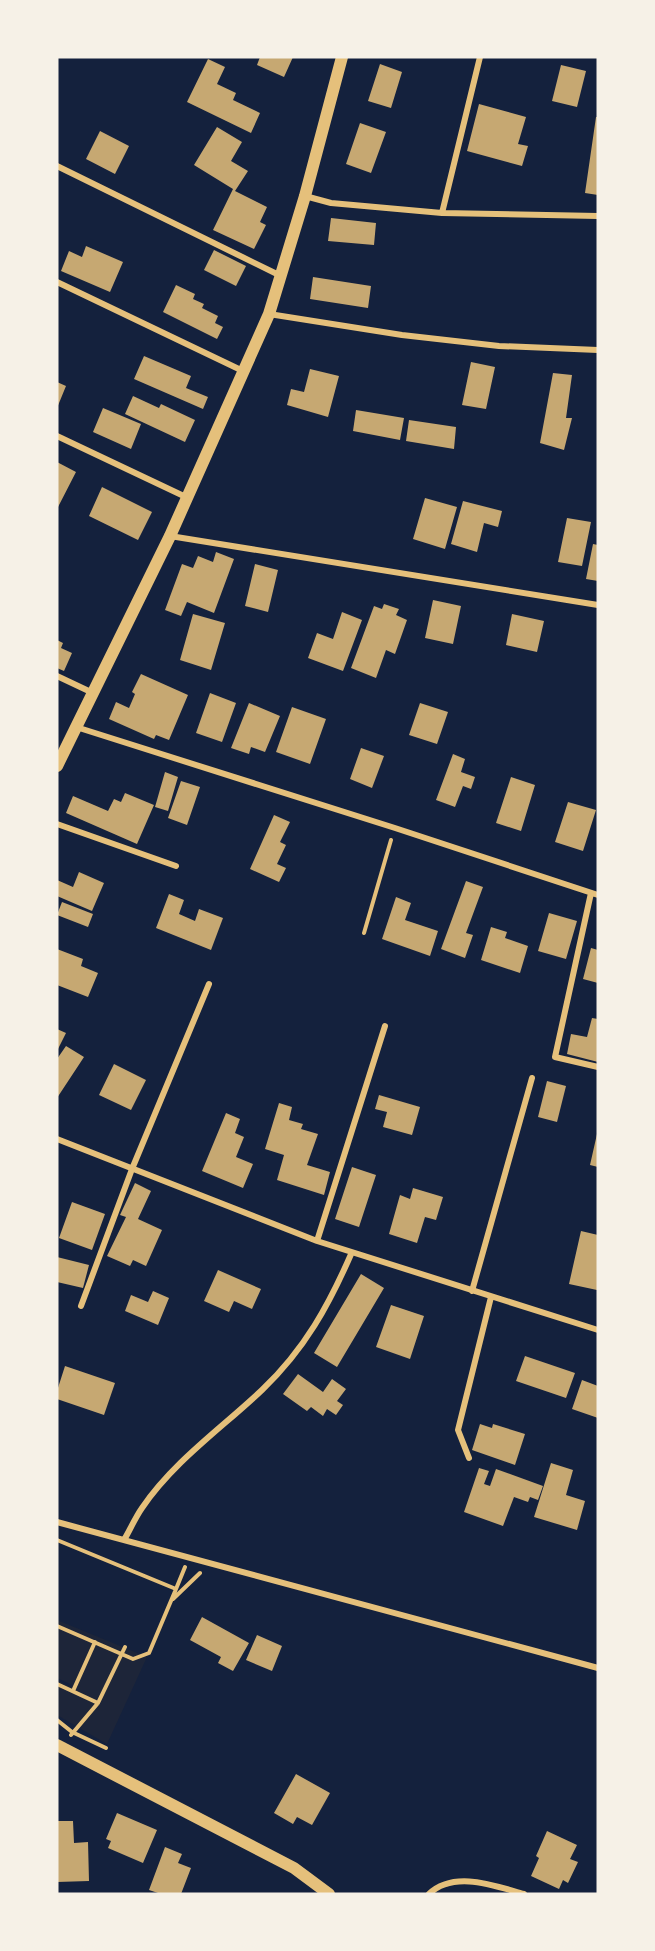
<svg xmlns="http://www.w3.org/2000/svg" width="655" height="1951" font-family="'Noto Sans',sans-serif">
  <rect width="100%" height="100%" fill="#14213d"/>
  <path fill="#1d2539" d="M57,1620l90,37 -40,87 -50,-29v-35l14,7 1,-2 -15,-7z"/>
  <path fill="#c6a872" d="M260,57h33l-9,20 -27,-12z
    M208,59l17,8 -8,17 19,9 -3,7 27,13 -9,20 -64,-31z
    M380,64l22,8 -11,36 -23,-7z
    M561,65l25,6 -9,36 -25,-6z
    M479,104l47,13 -8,27 10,2 -6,20 -55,-15z
    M596,117h2v78l-13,-2z
    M360,123l26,9 -15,41 -25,-9z
    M217,127l25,15 -11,19 17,10 -13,20 32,16 -7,15 6,3 -12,24 -41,-19 20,-41 -39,-24z
    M100,131l29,15 -14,28 -29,-15z
    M331,218l45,5 -2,22 -46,-4z
    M86,246l37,16 -13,30 -49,-21 8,-20 13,6z
    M214,250l32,16 -10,20 -32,-16z
    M313,277l58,9 -3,22 -58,-9z
    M176,285l19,9 -2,5 11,5 -2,4 16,8 -3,7 8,4 -6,12 -54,-27z
    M144,356l47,20 -5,12 22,9 -5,12 -69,-30z
    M471,362l24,5 -9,42 -24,-4z
    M310,369l29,7 -11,41 -41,-12 4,-16 13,3z
    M553,373l19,2 -6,43h6l-8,32 -24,-7z
    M57,382l9,4 -9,22z
    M133,396l26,12 2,-4 34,16 -10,22 -60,-28z
    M103,408l38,16 -10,25 -38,-17z
    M356,410l48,8 -4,22 -47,-9z
    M409,420l47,7 -2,22 -48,-8z
    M57,462l19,10 -19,37z
    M102,487l50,25 -14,28 -49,-24z
    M425,498l32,9 -12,42 -32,-10z
    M463,501l39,10 -4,16 -14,-4 -7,29 -26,-8z
    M567,518l24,4 -9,44 -24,-4z
    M593,544l5,1v36l-12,-2z
    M216,552l18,7 -20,54 -27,-11 -6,14 -16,-6 17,-46 11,4 5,-12 15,6z
    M255,564l23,6 -10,42 -23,-6z
    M433,600l28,6 -8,38 -28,-6z
    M384,604l15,5 -3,6 11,5 -12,34 -9,-4 -10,28 -25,-10 23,-62 8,3z
    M342,612l20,8 -19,51 -35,-13 9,-25 16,6z
    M193,614l32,9 -14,47 -31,-10z
    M512,614l32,7 -7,31 -31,-7z
    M57,640l6,3 -2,5 11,5 -8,18 -7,-3z
    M141,674l47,21 -19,45 -13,-5 -2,4 -45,-20 7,-17 13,6 6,-14 -3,-2z
    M210,693l26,10 -14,39 -26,-9z
    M249,703l31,13 -15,36 -14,-5 -2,7 -18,-6z
    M420,703l28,9 -11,32 -28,-9z
    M292,707l34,12 -16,45 -34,-12z
    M361,748l23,8 -12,32 -22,-9z
    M453,754l12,5 -4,13 14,5 -4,12 -8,-3 -8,21 -19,-7z
    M165,772l13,5 -10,34 -13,-4z
    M511,777l24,8 -14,46 -25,-8z
    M181,781l19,6 -13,38 -19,-7z
    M125,793l29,12 -17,39 -71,-31 7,-17 35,15 6,-12 7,3z
    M568,802l28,8 -13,41 -28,-9z
    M274,815l16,7 -10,20 6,3 -9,19 9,4 -7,14 -29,-13z
    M79,872l25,11 -12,28 -35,-15v-16l16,7z
    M466,881l17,6 -17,46 7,2 -8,23 -24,-9z
    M169,894l15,6 -5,14 16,7 4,-12 24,9 -12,32 -55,-22z
    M396,897l15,6 -6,17 33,11 -8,25 -48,-17z
    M62,902l31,12 -5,13 -31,-12z
    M549,913l28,8 -11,38 -28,-8z
    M491,927l16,5 -2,6 23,8 -8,27 -39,-13z
    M591,948l7,2v33l-15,-4z
    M57,949l26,10 -2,7 17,7 -10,24 -31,-12z
    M592,1018l6,1v43l-31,-8 4,-20 16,3z
    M57,1029l9,4 -9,18z
    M66,1046l18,11 -27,41v-39z
    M114,1064l32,16 -15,30 -32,-15z
    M547,1081l19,5 -9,36 -19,-5z
    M379,1095l41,12 -8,28 -29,-8 4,-15 -12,-3z
    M279,1103l13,4 -3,13 14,4 -2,5 17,5 -11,31 23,7 -6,23 -47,-15 7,-25 -19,-6z
    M226,1113l14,6 -5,14 9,4 -8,20 17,7 -10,24 -41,-17z
    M597,1134h1v33l-8,-2z
    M352,1167l24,8 -17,52 -24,-8z
    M135,1183l16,8 -13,28 24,11 -16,36 -13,-6 -3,6 -23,-10 19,-39 -6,-2z
    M413,1188l30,9 -7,23 -11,-3 -8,26 -28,-9 11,-39 10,4z
    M72,1202l33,12 -13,36 -33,-12z
    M581,1231l17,4 -1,55 -28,-6z
    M57,1257l32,8 -6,23 -26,-6z
    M218,1270l43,19 -9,20 -18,-8 -5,11 -25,-11z
    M361,1274l23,14 -47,79 -23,-14z
    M153,1291l16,7 -11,27 -33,-14 6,-16 17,7z
    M391,1305l33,11 -14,43 -34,-12z
    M525,1356l50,17 -9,25 -50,-17z
    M65,1366l50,17 -11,32 -47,-16v-8z
    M298,1374l25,18 9,-13 14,10 -9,12 6,4 -7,10 -9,-6 -4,7 -12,-9 -4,4 -24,-17z
    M582,1380l16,6v32l-26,-9z
    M480,1424l12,4 1,-4 32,10 -10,31 -43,-15z
    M551,1463l22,7 -7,25 19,6 -8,29 -43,-13z
    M479,1468l10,3 -5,13 6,2 6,-17 47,17 -5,14 -8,-3 -2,5 -14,-5 -11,29 -39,-14z
    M202,1617l47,26 -16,28 -15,-8 3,-6 -31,-17z
    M257,1635l25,11 -10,25 -26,-11z
    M296,1774l34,19 -18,32 -15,-8 -4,7 -19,-11z
    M117,1813l40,17 -14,33 -35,-15 3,-7 -5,-2z
    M57,1821h16l1,22 14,-1 1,39 -32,1z
    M547,1831l30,14 -7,14 8,3 -10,21 -5,-3 -4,9 -28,-13 8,-18 -3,-2z
    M165,1847l17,7 -4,9 13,5 -10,26h-20l-12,-4z"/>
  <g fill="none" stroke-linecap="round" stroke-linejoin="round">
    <path stroke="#e5c07b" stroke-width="4" d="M364,933l27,-93
      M57,1540l119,49 -27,64 -16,6 -76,-33
      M176,1589l9,-22
      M173,1599l27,-26
      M57,1684l41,19
      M73,1691l22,-49
      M57,1720l15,12 34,16
      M71,1735l27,-32 27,-56"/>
    <path stroke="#e5c07b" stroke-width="6" d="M57,166l224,110
      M305,196l26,7 111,10 156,3
      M442,213l38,-156
      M57,282l186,89
      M269,314l133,21 97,11 99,4
      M57,436l131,62
      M170,536l428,69
      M57,676l36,17
      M76,727l319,101 203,67
      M57,824l119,42
      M591,893l-36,164 43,10
      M57,1139l260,102 281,89
      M317,1241l68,-215
      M472,1291l60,-213
      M81,1306l51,-137 77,-185
      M469,1458l-11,-28 33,-133
      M57,1522l541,146
      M124,1540c6,-10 11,-22 18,-32 32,-47 80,-80 120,-118 43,-41 67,-85 90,-138
      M429,1894c25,-24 66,-8 95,0"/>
    <path stroke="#e5c07b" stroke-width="12" d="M57,766l113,-230 99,-222 36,-118 37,-139
      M57,1745l237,123 35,26"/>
  </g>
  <rect width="655" height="1951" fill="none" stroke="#f6f1e7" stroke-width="117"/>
</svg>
